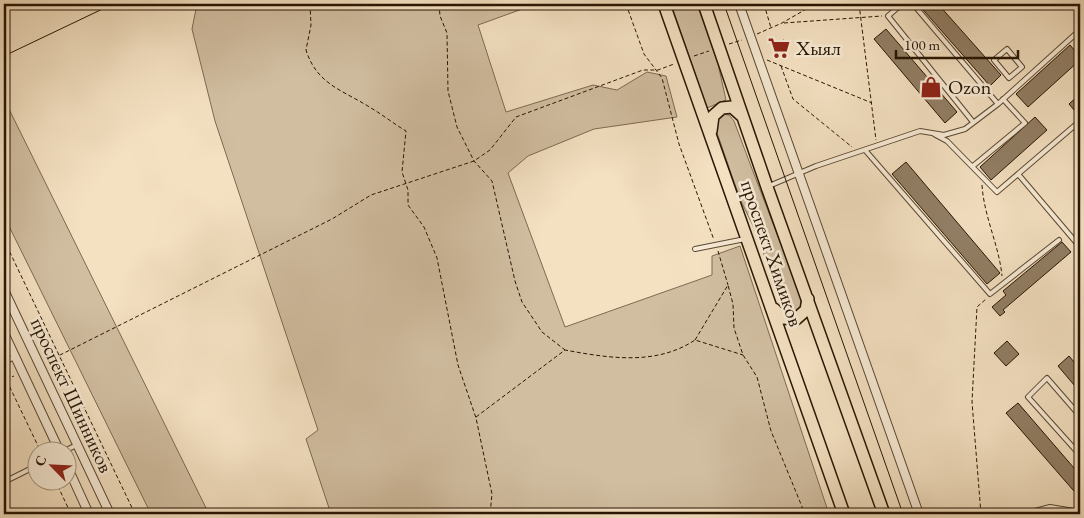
<svg xmlns="http://www.w3.org/2000/svg" width="1084" height="518" font-family="'EB Garamond',serif">
  <rect width="100%" height="100%" fill="#f4e1c2"/>
  <filter id="stains"><feTurbulence type="fractalNoise" baseFrequency=".004" numOctaves="4"/><feColorMatrix values="0 0 0 0 .2 0 0 0 0 .09 0 0 0 0 .02 0 0 0 .5 -.17"/></filter>
  <radialGradient id="worn" r=".72"><stop offset=".6" stop-color="#630" stop-opacity="0"/><stop offset="1" stop-color="#630" stop-opacity=".3"/></radialGradient>
  <path fill="#d1bea1" stroke="#7c6a52" d="M197,4h328v4l-47,17 28,87 87,-27 24,5 30,-18 19,4 11,41 -83,12 -66,27 -20,17 57,154 147,-52v-19l28,-10 89,268h-498l-25,-75 12,-9 -103,-309 -23,-92z
    M671,4h26l21,60 8,36 -19,8z
    M4,99l205,415h-58l-147,-298z
    M721,114l8,1 5,6c22,60 46,118 67,179l-1,8 -5,5h-8l-4,-4 -27,-77 -16,-33 -25,-72 -1,-4z"/>
  <path fill="#927f66" stroke="#271502" d="M918,4h20l63,71 -11,11z
    M1070,4h10v12z
    M886,29l71,83 -12,11 -71,-84z
    M784,40l4,11 -10,4 -4,-12z
    M1070,45l10,12v3l-52,47 -12,-13z
    M1080,94v23l-11,-13z
    M1035,117l12,13 -56,50 -11,-13z
    M906,162l94,111 -13,11 -95,-110z
    M1062,242l9,10 -68,58 2,2 -5,4 -8,-9 14,-12 -3,-4z
    M1007,341l12,13 -13,12 -12,-13z
    M1069,356l11,13v23l-22,-26z
    M1018,403l62,72v23l-74,-85z"/>
  <g fill="none" stroke-linecap="round" stroke-linejoin="round">
    <g stroke="#5a4832" stroke-width="6">
      <path id="lane" d="M902,4l-14,12 85,106
        M913,4l85,100
        M1007,49l15,18 -13,11 -15,-18z
        M934,134l13,7 50,51 83,-71
        M865,150l125,144 69,-54
        M973,166l52,-43 -22,-24
        M1018,174l62,73
        M769,186l47,-20 104,-35 24,4 21,-6 33,-25 82,-74
        M695,249l50,-10
        M4,362l11,-5
        M1080,416l-33,-38 -19,19 52,58
        M66,450l11,-5
        M4,482l34,-17
        M1023,514l27,-7 30,5"/>
    </g>
    <g stroke="#5a4832" stroke-width="10">
      <path id="street" d="M739,4l180,510
        M4,290l106,224
        M4,333l55,117
        M68,468l21,46"/>
    </g>
    <g stroke="#271502" stroke-width="14">
      <path id="primary" d="M664,4l180,510
        M704,4l63,183 117,327
        M711,131l2,-15 9,-8 10,-1 10,9
        M774,309l9,9 13,1 10,-9 2,-11"/>
    </g>
    <path stroke="#271502" stroke-width="1" stroke-dasharray="4 2.5" stroke-linecap="butt" d="M310,4l1,21 -5,25c11,35 37,40 65,58 12,7 23,16 35,23l-4,41 6,18v15l16,22 13,31 21,107 18,53 16,76 -2,20
      M439,4l1,12 7,17 1,58 9,36 17,34 18,20 23,100 7,21 20,30 23,18
      M626,4l18,50 18,24 17,66 35,96
      M764,4l7,24
      M859,4l17,136
      M784,23l98,-7
      M757,34l25,-11 33,-19
      M729,44l13,-4
      M694,56l15,-5
      M767,60l105,43
      M781,66l12,33 59,48
      M982,185c2,32 17,60 20,91
      M4,240l131,274
      M718,251l10,34
      M695,340l33,-55 5,19 1,24 9,27 14,22 14,54 34,83
      M48,361l284,-142 39,-24 103,-34 16,-11 26,-33 127,-47h15l16,-6
      M4,375l36,75
      M6,379l8,-3
      M476,417l89,-67c43,8 91,16 130,-10l48,15
      M55,480l16,34
      M981,514l-9,-112 5,-95 9,-8"/>
    <use href="#lane" stroke="#f8ecd7" stroke-width="4"/>
    <use href="#street" stroke="#f8ecd7" stroke-width="8"/>
    <use href="#primary" stroke="#f4e1c2" stroke-width="11"/>
    <path stroke="#271502" stroke-width="1" d="M724,4l179,510
      M4,56l109,-52"/>
  </g>
  <defs>
    <g id="supermarket-bare" transform="scale(1.725)"><path d="M-6-5.5h2.5l.6 2H6L4.5 2H-2.5L-4.4-4H-6ZM-1.5 3.2a1.3 1.3 0 1 0 .1 0ZM3 3.2a1.3 1.3 0 1 0 .1 0Z" fill="#8f2418" stroke="#f8ecd7" stroke-width="2.5" paint-order="stroke"/></g>
    <g id="shop-bare" transform="scale(1.725)"><path d="M-5-2.5h2.3a2.7 3.5 0 0 1 5.4 0H5L5.5 6h-11ZM-1.5-2.5h3a1.5 2.3 0 0 0-3 0Z" fill="#8f2418" stroke="#f8ecd7" stroke-width="2.5" paint-order="stroke"/></g>
  </defs>
  <g fill-rule="evenodd">
    <use href="#supermarket-bare" x="779" y="48"/>
    <use href="#shop-bare" x="931" y="87"/>
  </g>
  <g text-anchor="middle" stroke-width="5" stroke-linejoin="round" paint-order="stroke">
    <g font-size="20" fill="#271502" stroke="#f8ecd7" text-anchor="start">
      <text x="796" y="55">Хыял</text>
      <text x="948" y="94">Ozon</text>
    </g>
    <g font-size="20" fill="#271502" stroke="#f8ecd7">
      <text transform="translate(772 253) rotate(71)" y="7">проспект Химиков</text>
      <text transform="translate(72 395) rotate(65)" y="7">проспект Шинников</text>
    </g>
  </g>
  <rect width="1084" height="518" fill="none" stroke="#f4e1c2" stroke-width="20"/>
  <rect x="5" y="5" width="1074" height="508" fill="none" stroke="#271502" stroke-width="2.5"/>
  <rect x="10" y="10" width="1064" height="498" fill="none" stroke="#271502"/>
  <g transform="translate(52 466) rotate(294)"><circle r="24" fill="#f8ecd7" stroke="#a49682"/>
  <path d="M0-4L9 19L0 12L-9 19Z" fill="#8f2418"/>
  <text y="-8" font-size="14" font-weight="bold" text-anchor="middle" fill="#271502">С</text>
  </g>
  <path d="M896 50v8h122v-8" fill="none" stroke="#271502" stroke-width="2.5"/>
  <text x="904" y="50" font-size="15" fill="#271502" stroke="#f8ecd7" stroke-width="4" paint-order="stroke">100 m</text>
  <rect width="100%" height="100%" filter="url(#stains)"/>
  <rect width="100%" height="100%" fill="url(#worn)"/>
</svg>
